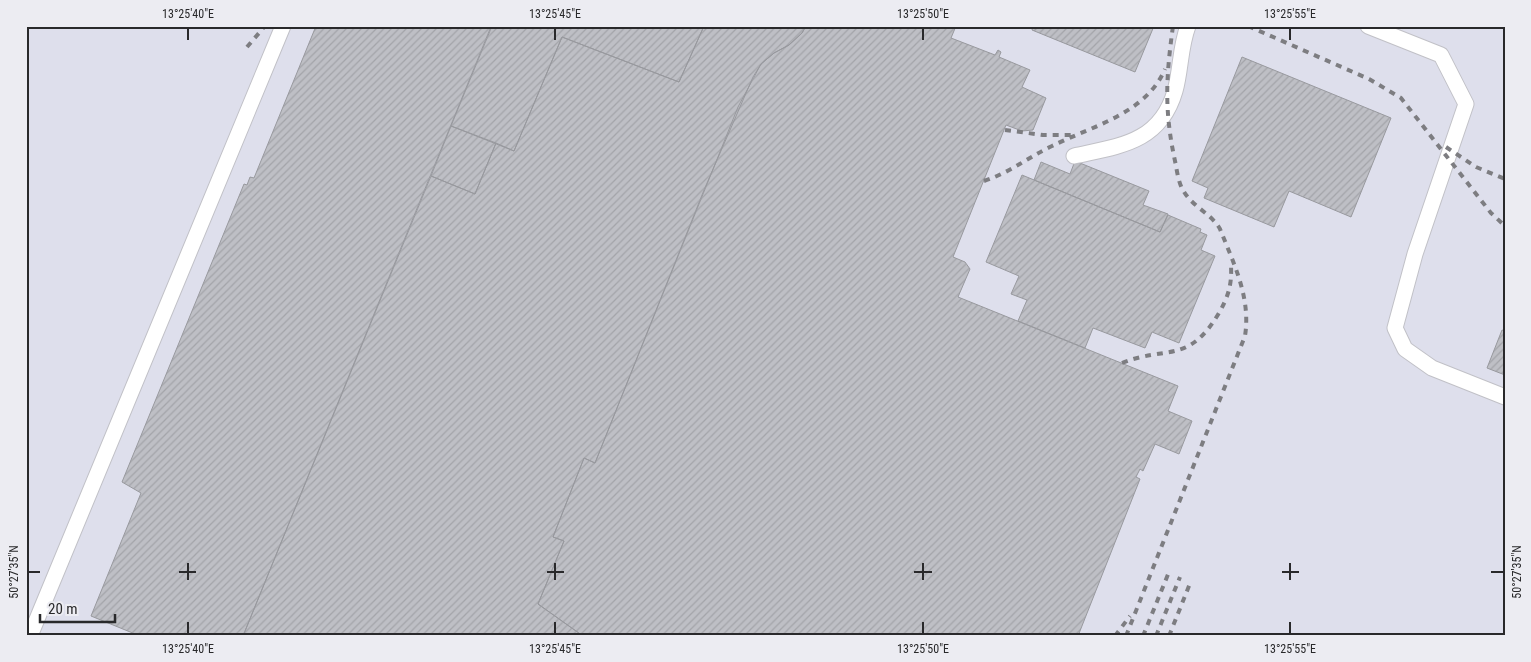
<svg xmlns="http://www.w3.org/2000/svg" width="1531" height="662" font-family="'Roboto Condensed',sans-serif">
  <defs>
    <pattern id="building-hatch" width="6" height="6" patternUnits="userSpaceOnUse" patternTransform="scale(1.25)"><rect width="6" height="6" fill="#bebfc5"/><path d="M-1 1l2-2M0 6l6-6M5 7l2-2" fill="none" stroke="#a3a4a9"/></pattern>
  </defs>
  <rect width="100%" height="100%" fill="#ececf2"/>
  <path fill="#dedfec" d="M26,26h1479v610h-1479z"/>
  <path fill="url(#building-hatch)" stroke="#98999e" d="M316,26h167l7,3 -247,607h-103l-49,-20 50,-123 -19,-11 122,-298 3,1 3,-8 4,1z
    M492,26h212l-25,56 -117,-45 -48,114 -63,-25z
    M704,26h102l-4,7 -13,12 -15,8 -13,11 -8,13 -49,113 -109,273 -11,-5 -31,79 11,4 -26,63 45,32h-340l188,-460 44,18 21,-51 18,8 48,-114 117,45z
    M806,26h150l-5,12 44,17 3,-5 3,2 -2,5 31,13 -8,17 24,11 -13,32 -11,1 -16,-6 -53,132 12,5 5,7 -12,28 220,89 -10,25 24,10 -13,33 -24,-10 -12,27 -3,-2 -4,8 4,2 -62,157h-495l-45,-32 26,-63 -11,-4 31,-79 11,5 143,-356 23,-43 13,-11 15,-8 13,-12z
    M1033,26h121l-19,46 -103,-42z
    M1242,57l149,61 -40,99 -62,-26 -15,36 -70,-29 4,-10 -16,-7z
    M451,126l45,17 -21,51 -44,-18z
    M1075,161l74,30 -6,14 25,9 -8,18 -126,-52 7,-18 29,12z
    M1022,175l138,57 8,-17 33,14 -1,3 7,3 -6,15 14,6 -36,87 -27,-11 -7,16 -52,-20 -8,20 -67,-27 9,-21 -16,-6 8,-18 -33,-14z
    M1502,330l3,1v44l-18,-7z"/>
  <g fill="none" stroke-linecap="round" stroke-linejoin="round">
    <g stroke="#c1c1c7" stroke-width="17">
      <path id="lane" d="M1368,26l73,29 25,49 -51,150 -20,74 10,21 27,19 73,29
        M1074,156c45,-10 86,-13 101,-65 6,-21 5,-44 13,-65
        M30,636l253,-610"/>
    </g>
    <use href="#lane" stroke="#fff" stroke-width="15"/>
    <path stroke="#7d7d81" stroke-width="4" stroke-dasharray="6 6" stroke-linecap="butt" d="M1248,26l121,53 32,19 90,115 14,13
      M247,47l18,-21
      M1005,130l38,5h29
      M1446,147l30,20 29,12
      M984,181c27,-9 43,-23 68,-35 40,-20 94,-32 113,-77
      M1122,363c45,-18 66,2 97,-50 9,-16 13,-28 12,-47
      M1115,636l15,-20
      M1126,636l119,-300c6,-38 -11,-72 -25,-107 -9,-16 -28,-22 -37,-39 -5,-8 -6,-20 -8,-29 -11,-51 -9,-84 -2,-135
      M1143,636l26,-64
      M1156,636l24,-59
      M1169,636l22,-55"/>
  </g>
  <path fill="none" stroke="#29292b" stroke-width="2" d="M188,28v12M555,28v12M923,28v12M1290,28v12M188,563v17M555,563v17M923,563v17M1290,563v17M28,572h12M179,572h17M547,572h17M914,572h18M1282,572h17M1491,572h13M188,622v12M555,622v12M923,622v12M1290,622v12"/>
  <rect width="1531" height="662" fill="none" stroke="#ececf2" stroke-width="55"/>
  <path d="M40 614v8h75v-8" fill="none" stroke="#29292b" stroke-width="2.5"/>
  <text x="48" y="614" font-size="15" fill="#29292b" stroke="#ececf2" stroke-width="4" paint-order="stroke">20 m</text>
  <rect x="28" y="28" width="1476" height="606" fill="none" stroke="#29292b" stroke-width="2"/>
  <g font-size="12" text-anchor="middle" fill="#29292b">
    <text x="188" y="18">13°25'40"E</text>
    <text x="555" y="18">13°25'45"E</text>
    <text x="923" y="18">13°25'50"E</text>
    <text x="1290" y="18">13°25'55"E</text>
    <text transform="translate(14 572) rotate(-90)" y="4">50°27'35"N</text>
    <text transform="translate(1517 572) rotate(-90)" y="4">50°27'35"N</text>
    <text x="188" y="653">13°25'40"E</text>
    <text x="555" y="653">13°25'45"E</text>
    <text x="923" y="653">13°25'50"E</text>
    <text x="1290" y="653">13°25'55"E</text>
  </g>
</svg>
